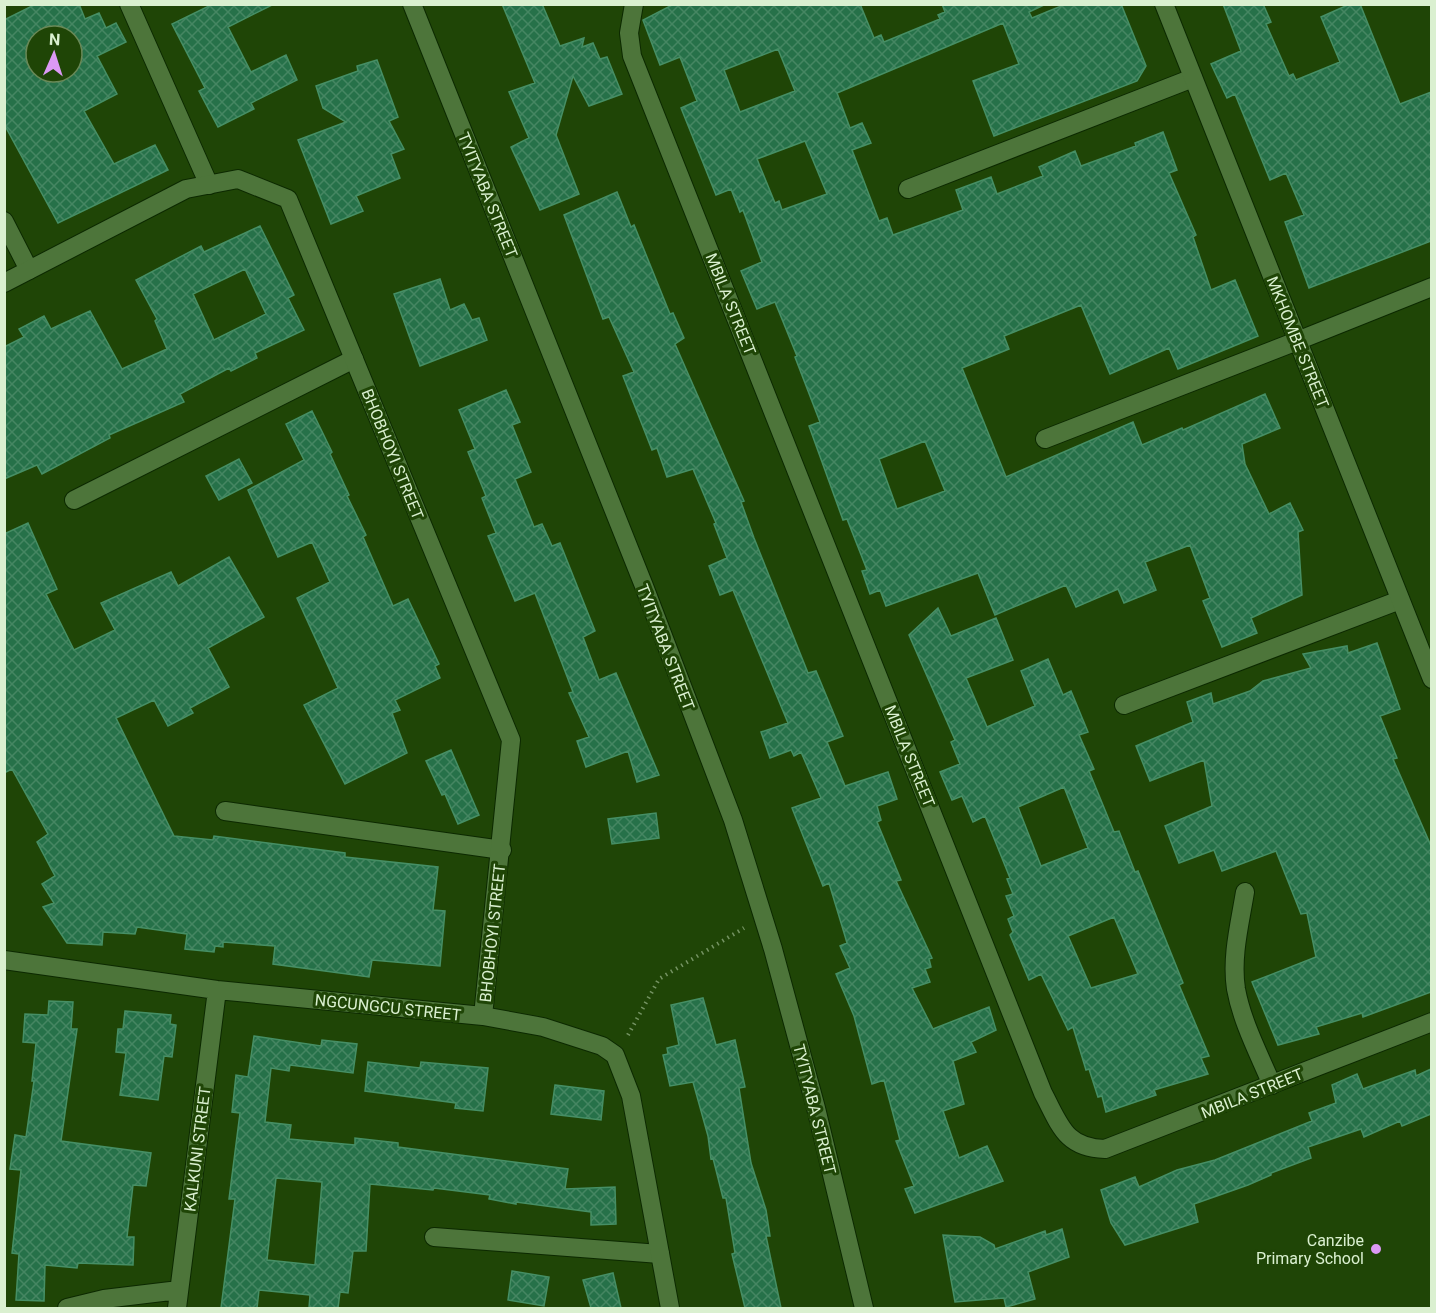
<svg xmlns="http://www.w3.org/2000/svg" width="1436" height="1313" font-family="Roboto,sans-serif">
  <defs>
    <pattern id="building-cross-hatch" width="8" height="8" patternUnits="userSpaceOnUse" patternTransform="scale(1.5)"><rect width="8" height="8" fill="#267149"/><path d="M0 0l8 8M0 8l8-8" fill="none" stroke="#458662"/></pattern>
  </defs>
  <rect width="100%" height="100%" fill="#1f4506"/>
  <path fill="url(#building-cross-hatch)" stroke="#468f65" stroke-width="1.5" fill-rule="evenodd" d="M36,4h43l6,15 14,-6 7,15 10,-5 10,19 -29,14 20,38 -33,17 30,53 41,-19 13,25 -110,53 -54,-99v-104zM36,36h36v36h-36z
    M213,4h61l-46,23 23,45 35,-17 11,25 -46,23 3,6 -36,18 -19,-36 6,-3 -33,-64z
    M502,4h40l18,42 24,-8 -2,9 11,-4 7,16 7,-2 15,37 -33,12 -16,-30 -17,59 23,59 -39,16 -29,-63 18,-9 -20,-46 26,-9z
    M674,4h186l14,34 7,-3 3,7 56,-23 -2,-4 7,-3 -3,-8h104l-17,8 3,6 34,-14h55l25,62 -9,15 -143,55 -21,-55 46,-17 -16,-41 -166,70 13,35 12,-5 9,20 -19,7 27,71 8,-3 6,17 70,-25 -7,-20 35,-13 6,17 46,-18 -4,-9 36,-16 6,15 55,-20 -1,-3 28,-11 14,38 -8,3 27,62 -3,2 18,53 24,-10 23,56 -80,33 -9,-21 -59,26 -29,-69 -77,31 5,13 -47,19 44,109 127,-55 9,23 40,-17 1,2 82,-36 15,34 -38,16 3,20 24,50 21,-11 13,27 -5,2 4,63 -51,23 6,15 -35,14 -19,-46 7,-3 -20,-53 -45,17 11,28 -32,13 -6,-14 -42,18 -10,-22 -71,30 -17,-42 -92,33 -6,-16 -10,4 -8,-23 5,-1 -20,-51 -4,1 -34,-94 11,-4 -25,-65 2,-1 -22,-54 -18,7 -16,-38 21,-9 -19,-52 -3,2 -9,-23 -15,6 -35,-87 16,-7 -17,-44 -20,8 -17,-45zM778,49l17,42 -55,21 -16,-42zM805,141l22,53 -45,16 -3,-9 -4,2 -18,-44zM925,441l20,50 -48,18 -18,-50z
    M1223,4h40l8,18 -5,2 23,52 4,-2 3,6 44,-18 -19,-45 29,-13h10l40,100 31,-12v149l-122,47 -24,-66 19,-7 -18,-42 -16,7 -35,-86 -8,4 -16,-34 30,-13z
    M377,60l21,57 -9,4 15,28 -13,5 9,24 -44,18 7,15 -32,13 -33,-84 48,-18 -23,-14 -7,-22 42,-15 -1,-5z
    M617,192l14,35 3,-2 36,89 3,-1 11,25 -9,6 69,157 -3,1 13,36 54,135 8,-2 27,65 -16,6 18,44 43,-14 9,27 -20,7 4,14 -4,2 24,58 -5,1 36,77 -3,1 2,8 -6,2 5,13 -18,6 21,41 56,-22 7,23 -25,12 5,10 -23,9 11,43 -21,7 16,47 28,-12 16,35 -88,32 -10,-24 9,-3 -18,-45 4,-1 -16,-60 -12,4 -18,-68 -18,-42 14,-6 -10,-22 7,-3 -2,-7 -16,-53 -6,3 -31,-78 29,-10 -20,-46 -7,4 -3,-6 -21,8 -9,-26 27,-9 -55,-133 -13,5 -11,-29 18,-8 -13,-34 2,-1 -23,-54 -26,8 -10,-29 -5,2 -29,-74 11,-4 -25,-55 -6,2 -39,-104z
    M260,226l34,69 -6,3 16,32 -49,23 2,5 -26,13 -2,-3 -49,26 4,8 -75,33 1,3 -68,36 -5,-9 -33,14v-132l20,-10 -5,-8 25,-13 7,13 39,-18 32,58 45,-20 -12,-28 2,-2 -21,-39 65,-34 3,6zM245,269l21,45 -52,26 -21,-46z
    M440,279l10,31 14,-6 8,16 7,-2 8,22 -67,26 -26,-72z
    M506,390l14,32 -8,3 19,47 -16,7 19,48 8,-3 10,22 8,-3 35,88 -12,6 16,43 17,-7 43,102 -22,7 -9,-31 -42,16 -9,-26 12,-4 -20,-44 4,-1 -38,-99 -20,8 -27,-65 8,-3 -14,-35 4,-2 -18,-44 7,-3 -16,-39z
    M312,411l20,41 -2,2 19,41 -2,1 19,39 -3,2 30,69 15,-7 31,65 -4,2 5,12 -45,22 5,10 -8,3 15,40 -62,31 -41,-79 34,-17 -41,-90 33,-16 -18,-40 -34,15 -30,-67 56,-30 -18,-36z
    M239,459l13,24 -33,17 -13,-24z
    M28,523l29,66 -11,5 28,56 41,-20 -14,-27 70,-31 7,14 51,-29 35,60 -56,31 21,39 -39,21 3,5 -25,13 -14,-26 -38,18 58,118 39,4 1,-4 131,17v4l93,10 -5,43 12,1 -5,55 -68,-6 -3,17 -96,-13 2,-18 -52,-4v5l-8,-1 -1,6 -29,-3 2,-15 -50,-7 -2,7 -32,-2 -1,13 -35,-2 -24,-36 11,-4 -12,-19 13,-8 -18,-34 11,-8 -36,-65 -8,4v-239z
    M938,608l13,28 45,-18 17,42 -47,18 21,49 48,-21 -14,-35 27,-12 15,36 8,-4 17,41 -9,3 15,34 -5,2 25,61 5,-1 16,41 3,-1 45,112 -4,2 30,71 -8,2 7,16 -54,16 2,5 -50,17 -4,-16 -4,1 -9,-28 -3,1 -13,-43 -5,3 -27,-56 -12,6 -19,-45 3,-3 -5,-13 6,-3 -8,-20 7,-2 -6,-15 3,-1 -25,-62 -12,6 -11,-26 -10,4 -12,-28 20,-8 -9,-22 4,-2 -46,-105zM1064,787l24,61 -47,18 -23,-59zM1114,917l24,57 -47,14 -23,-52z
    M1377,643l23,66 -20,7 17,42 -4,1 38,87v146l-68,25 -1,-4 -46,14 3,7 -41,11 -26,-63 64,-25 -9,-44 -6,1 -25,-63 -54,20 -8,-21 -35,13 -14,-37 47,-20 -8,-46 -54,21 -14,-35 57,-24 -6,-20 24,-9 2,11 37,-13 13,-10 48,-13 -8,-14 44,-8 1,7z
    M451,750l28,65 -21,9 -13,-30 -3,1 -16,-34z
    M656,813l3,25 -47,6 -4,-25z
    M703,998l13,47 19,-5 10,47 -6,1 12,75 15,47 4,26h-4l15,72h-36l-13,-54 3,-1 -9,-55h-3l-10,-40 -2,1 -3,-23 -15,-54 -23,4 -7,-31 5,-1 -1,-6 12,-3 -8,-40z
    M49,1001l24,1 -2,27h6l-16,112 90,12 -5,33 -13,-1 -6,52h7l-1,28 -55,-2 -1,5 -32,-3 -1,36 -28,-1 3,-46 -7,-1 9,-83 -11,-1 5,-34 11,2 8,-56h-2l4,-38 -13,-1 2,-28 23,1z
    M125,1011l46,4 -1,9 6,1 -4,32 -8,-1 -6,44 -38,-5 6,-42 -10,-1 2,-23h5z
    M254,1036l67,10 1,-6 35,4 -4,29 -63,-8 -1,6 -18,-3 -6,54 26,3 -2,14 66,6v-7l43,5v4l170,22 -3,20 50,-2 1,37 -25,1v-13l-75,-10v2l-27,-5 1,-4 -56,-7 -1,2 -63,-6 -4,67h-13l-5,42 -8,-1 -2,16h-29l1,-13 -51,-5 -2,18h-36l14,-109h-6l11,-86 -8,-1 4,-37 12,2zM276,1178l46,4 -7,83 -48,-5z
    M368,1062l52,6 1,-6 67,6 -5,43 -28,-3 1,-5 -91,-12z
    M1431,1069v45l-29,12 -2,-5 -36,16 -3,-8 -53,18 3,11 -40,15v2l-23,10 -54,19 4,18 -73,23 -14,-22 -10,-33 34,-13 4,10 38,-17 38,-10 97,-39 -3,-8 27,-10 -4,-18 25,-11 6,15 52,-19 1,6z
    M555,1085l49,6 -3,29 -50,-6z
    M1062,1229l7,28 -41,15 7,27 -29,8 -2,-9 -49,4 -12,-67 37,2 14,8 1,4 50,-18 1,4z
    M512,1271l37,6 -5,29 -36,-6z
    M613,1273l8,35h-30l-8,-28z"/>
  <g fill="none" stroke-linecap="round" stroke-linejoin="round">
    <g stroke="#0c2900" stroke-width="20">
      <path id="lane" d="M129,4l80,181
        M908,189l285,-111
        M4,221l25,49
        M1045,439l252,-98
        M74,500l280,-141
        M1124,705l276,-105
        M225,811l277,39
        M1245,892c-5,31 -14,65 -9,97 6,33 23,65 36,96
        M434,1237l226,17"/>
    </g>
    <g stroke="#0c2900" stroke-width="20">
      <path id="street" d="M412,4l232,582 89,234 40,129 43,159 48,200
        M634,4l-5,29 3,23 411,1037c17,32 22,55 62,56l327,-127
        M1164,4l268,675
        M4,283l182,-94 52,-10 50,20 223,541 -28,276
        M1297,341l135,-54
        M4,960l213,30 266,26 60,11 59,19 13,9 16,41 39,212
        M67,1308l37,-9 75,-9
        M177,1308l40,-318"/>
    </g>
    <path stroke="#749362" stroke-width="4" stroke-dasharray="1.5 4.5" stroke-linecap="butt" d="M628,1035l31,-56 85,-51"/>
    <use href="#lane" stroke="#4d753a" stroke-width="18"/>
    <use href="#street" stroke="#4d753a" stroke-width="18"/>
  </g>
  <circle fill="#dc99f5" stroke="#1f4506" stroke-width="2" cx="1376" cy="1249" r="6"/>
  <g text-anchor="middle" stroke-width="6" stroke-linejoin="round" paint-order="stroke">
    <g font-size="16" fill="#daf0d0" stroke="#1f4506">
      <text transform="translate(488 195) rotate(68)" y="6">TYITYABA STREET</text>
      <text transform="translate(731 304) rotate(68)" y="6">MBILA STREET</text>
      <text transform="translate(1298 342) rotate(68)" y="6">MKHOMBE STREET</text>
      <text transform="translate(393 454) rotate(68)" y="6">BHOBHOYI STREET</text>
      <text transform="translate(666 647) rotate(69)" y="6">TYITYABA STREET</text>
      <text transform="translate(910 756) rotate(68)" y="6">MBILA STREET</text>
      <text transform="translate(492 933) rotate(-84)" y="6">BHOBHOYI STREET</text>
      <text transform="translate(388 1007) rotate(6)" y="6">NGCUNGCU STREET</text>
      <text transform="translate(1252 1093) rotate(-22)" y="6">MBILA STREET</text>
      <text transform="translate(815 1109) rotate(76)" y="6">TYITYABA STREET</text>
      <text transform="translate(197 1149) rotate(-83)" y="6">KALKUNI STREET</text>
    </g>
    <g font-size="16" fill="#daf0d0" stroke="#1f4506" text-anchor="end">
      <text x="1364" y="1246">Canzibe<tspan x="1364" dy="18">Primary School</tspan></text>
    </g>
  </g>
  <rect width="1436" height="1313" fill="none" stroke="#daf0d0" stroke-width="12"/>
  <g transform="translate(54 54) rotate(3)"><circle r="28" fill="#1f4506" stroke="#6a8957" stroke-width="1.5"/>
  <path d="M0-4.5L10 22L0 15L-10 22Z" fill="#dc99f5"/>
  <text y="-9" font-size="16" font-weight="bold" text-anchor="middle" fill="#daf0d0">N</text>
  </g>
</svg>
